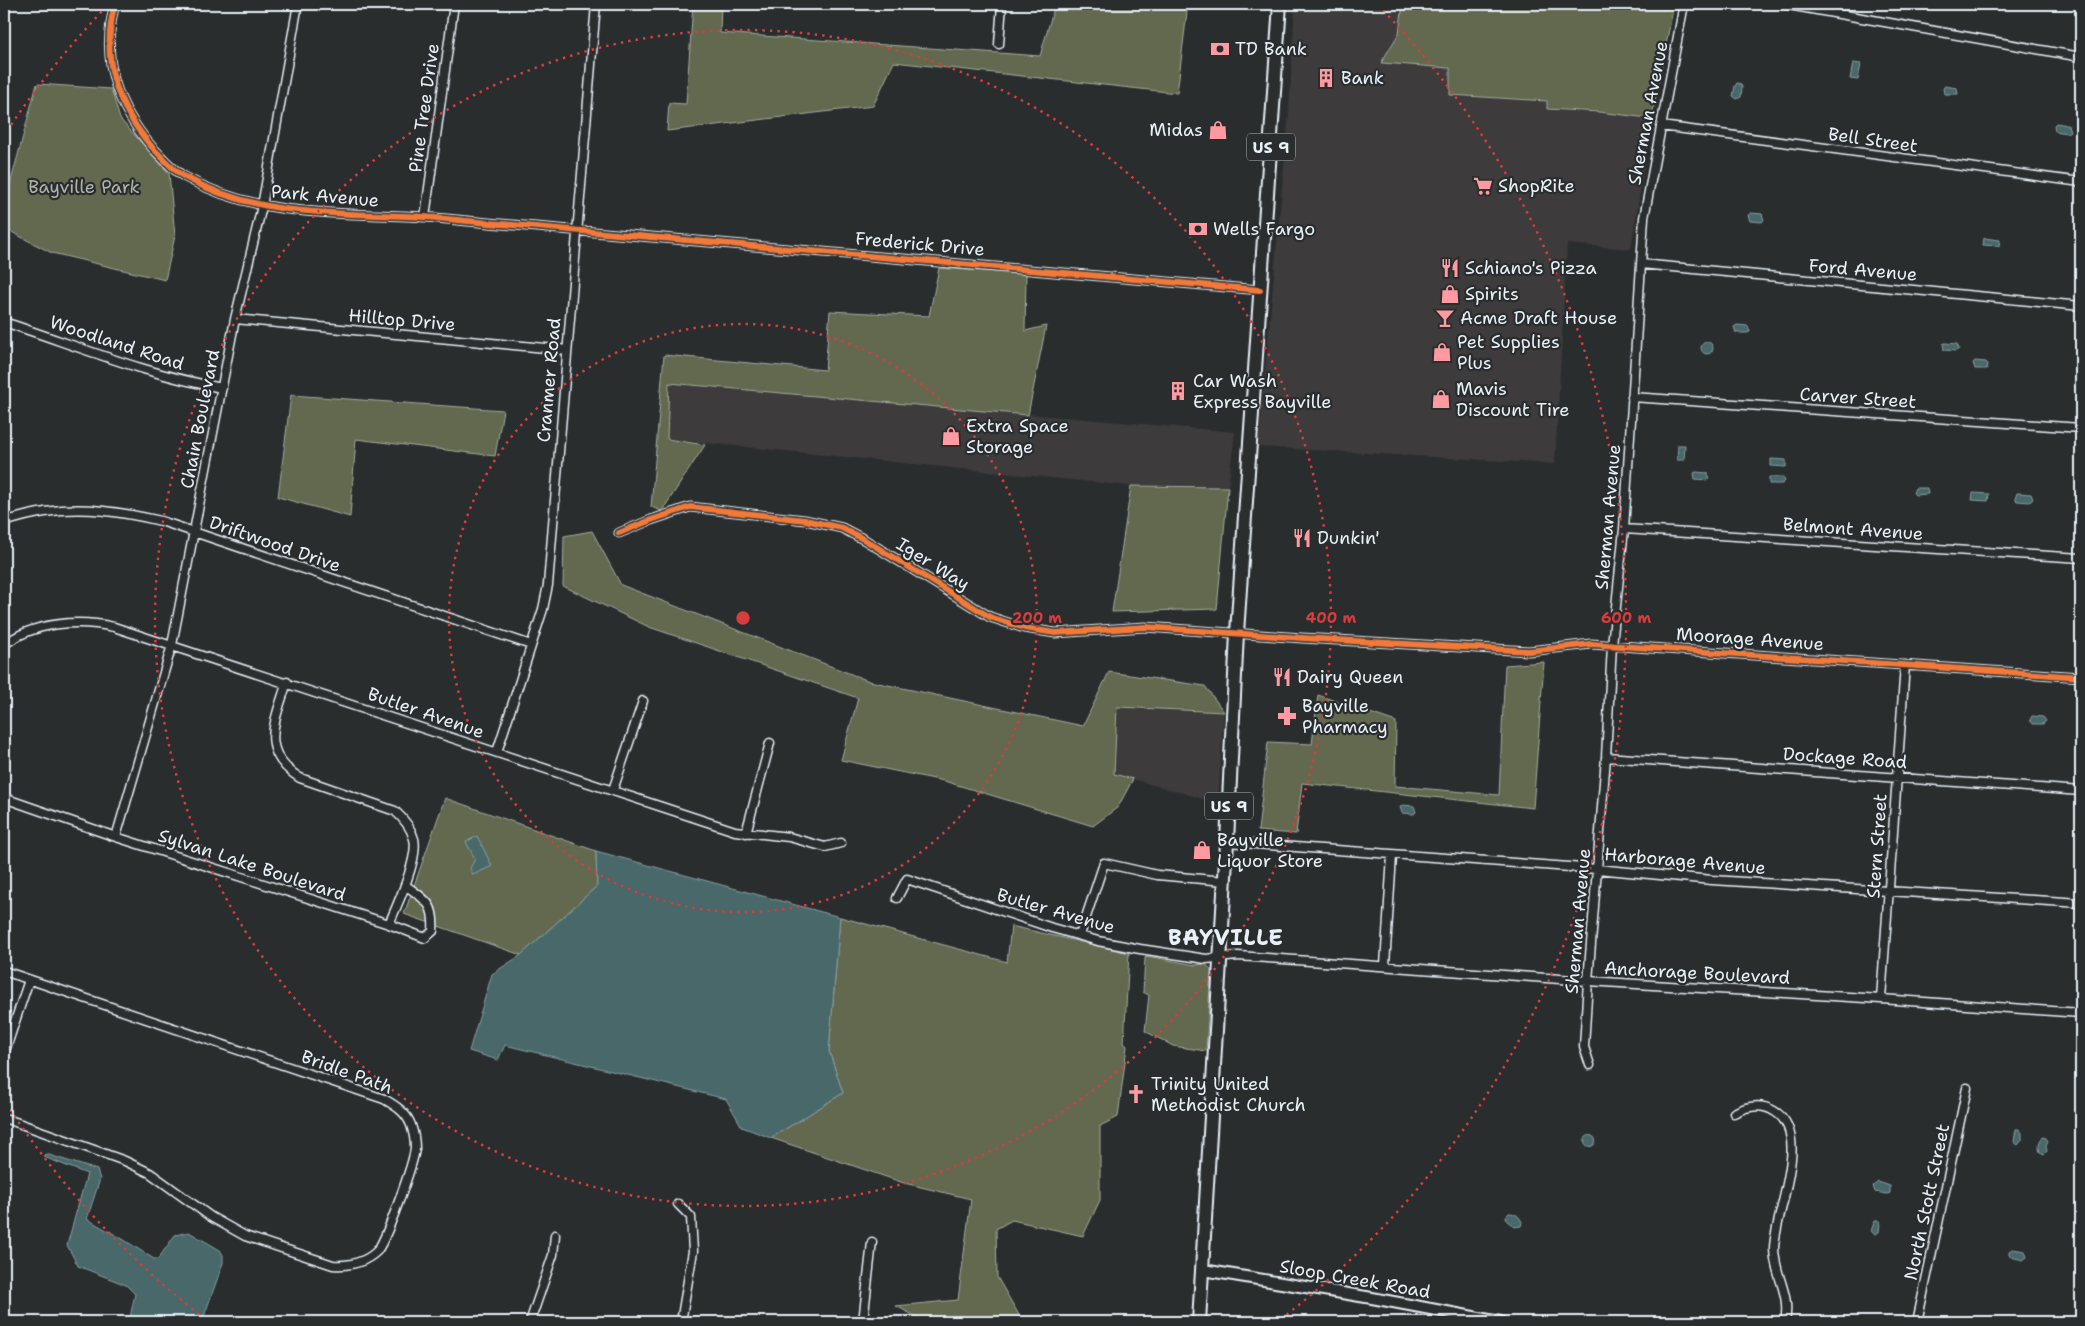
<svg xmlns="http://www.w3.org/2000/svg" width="2085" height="1326" font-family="'Shantell Sans',sans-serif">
  <rect width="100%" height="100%" fill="#2a2d2e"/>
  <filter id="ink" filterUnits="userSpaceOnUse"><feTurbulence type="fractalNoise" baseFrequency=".02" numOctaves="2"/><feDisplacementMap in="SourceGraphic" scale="10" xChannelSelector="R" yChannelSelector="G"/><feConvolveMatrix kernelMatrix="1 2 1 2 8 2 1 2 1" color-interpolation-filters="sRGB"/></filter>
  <g filter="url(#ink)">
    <path fill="#3e3a3a" d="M1295,4h108l-4,29 -17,30 69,5 -1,27 97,6v9l52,2 49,6 4,-2 -21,133 -64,-5 -12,220 -297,-17 31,-334z
      M669,383l566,49 -7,55 -97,-1 -464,-47z
      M1117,707l107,5 -6,91 -104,-29z"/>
    <path fill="#62694f" stroke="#a5ada4" d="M693,4h28l-1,29 320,23 15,-52h133l-11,89 -283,-31 -21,44 -206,25 2,-28 17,1z
      M1403,4h271l-22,112 -4,2 -49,-6 -52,-3v-8l-97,-6v-27l-69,-5 18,-30z
      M37,84l74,5 9,30 49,54 6,63 -10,44 -113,-27 -48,-25v-21z
      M939,268l87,6 -1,57 21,-5 -18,89 -359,-32 -2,56 38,6 -43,66 -11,-4 13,-152 161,15 5,-59 99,5z
      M291,395l212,15 -8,46 -139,-17 -6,78 -72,-20z
      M1131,486l97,1 -11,122 -105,3z
      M592,531l29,54 248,96 214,45 26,-54 96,14 19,26 -107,-5 -3,67 19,5 -15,28 -25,19 -149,-45 -103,-21 17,-62 -209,-71 -86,-41 1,-50z
      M1544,662l-11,146 -231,-25 -6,51 -38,-3 10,-89 44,2 6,-49 78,27 -1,64 104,9 6,-130z
      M445,798l151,53 1,35 -76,69 -117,-41z
      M840,917l167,45 4,-36 118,27 -5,90 3,3 -9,71 -18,9v74l-17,36 -71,-16 -16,9 1,48 26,45h-97l-30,-16 62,-6 13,-101 -67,-16 -133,-45 72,-45 -14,-42z
      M1147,956l48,9 10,-1 6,5 -5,82 -33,-5 -28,-15 4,-36 -6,-3 2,-34z"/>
    <path fill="#49676b" stroke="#899ea3" d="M1853,63l8,1 -3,16 -8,-1z
      M1737,83l4,1 1,3 -1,10 -4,2 -4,-3 2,-10z
      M1945,86l12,2 1,6h-14l-1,-6z
      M2056,123l12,2 2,6 -3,2 -12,-2 -1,-6z
      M1751,213l11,1 2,6 -2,2 -12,-1 -2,-6z
      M1984,238l16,2 -1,6 -16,-1z
      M1737,325l11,1 2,6 -3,1h-11l-2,-6z
      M1701 348a6 6 0 1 1 12 0a6 6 0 1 1-12 0Z
      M1945,343l12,1 2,5 -3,2 -12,-1 -1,-6z
      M1975,361l11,1 2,2 -1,5h-12l-2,-6z
      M1678,445h7l-1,15h-7z
      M1771,459l15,1v7l-15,-1z
      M1696,472l12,1 1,5 -2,2 -12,-1 -1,-6z
      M1769,477h14l2,4 -3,3h-13z
      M1915,488h12l1,6 -13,1 -2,-2z
      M1973,493l16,1 -1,7 -16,-1z
      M2017,493l14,1 2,5 -3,3 -13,-1 -2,-2z
      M2032,716l11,1 3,4 -3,3h-10l-3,-4z
      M1403,805l11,1 2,6 -2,2 -12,-1 -2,-6z
      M477,836l15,30 -19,9 -3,-7 5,-9 -9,-17z
      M596,851l244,66 -11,134 14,42 -72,45 -29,-11 -16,-28 -221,-54 -7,15 -29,-9 23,-77 29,-19 76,-69z
      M2016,1129h3l3,4v7l-4,5 -4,-3z
      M1584.5 1141a5.5 5.5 0 1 1 11 0a5.5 5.5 0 1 1-11 0Z
      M2043,1137l3,1 2,3 -2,4 1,6 -3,3 -4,-2c-2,-5 -1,-12 3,-15z
      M46,1154l51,16 3,9 -13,40 34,19 33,21h4l17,-24 14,-3 31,18 3,5v8l-21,59h-73l6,-28 -9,-9 -48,-19 -11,-21 20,-71 -43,-17z
      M1878,1182l12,4v7l-3,1 -12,-2 -2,-6z
      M1509,1213c7,0 10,3 13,9l-1,4 -6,1 -8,-6 -1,-5z
      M1875,1220h4l1,3 -1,9 -5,2 -3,-3z
      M2013,1249l12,2 2,6 -4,3 -12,-3 -2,-3v-3z"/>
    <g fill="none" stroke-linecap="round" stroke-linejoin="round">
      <g stroke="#e8f1f8" stroke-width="11">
        <path id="minor" d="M115,4c-15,55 1,101 37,143 10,10 20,23 33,30 75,42 157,35 239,40 26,2 52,5 77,7 253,23 506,43 759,66
          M1783,4l298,53
          M999,44l3,-40
          M1661,126l420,56
          M425,217l29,-213
          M1641,264l440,42
          M235,319l332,31
          M4,322c71,23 143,53 218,66
          M1632,397l449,31
          M4,522c13,-4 27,-8 41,-10 40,-6 77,0 116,9l370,124
          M1624,529l457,29
          M619,533l32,-13 39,-13 115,13 37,8 23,12 125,77 34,11 31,5 90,-6 157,11 227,13 62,-7 490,33
          M4,645c29,-23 75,-26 110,-18l621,204 54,6 36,10 16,-4
          M287,682c-12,39 -29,70 13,96l95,33c9,8 16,16 19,28 5,19 -17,67 -25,85
          M497,752l46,-143 5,-24 48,-581
          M1606,757l475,34
          M613,790l30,-89
          M4,798l112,39 273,87 36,14 8,-7c2,-28 -7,-31 -28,-46
          M746,833l24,-90
          M116,837l56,-192 63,-326 27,-113 36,-202
          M1227,842l370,27 115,11 369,23
          M897,898l10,-19 145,49 46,13 42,8 66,10 32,-3 350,25 293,18 200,14
          M1080,935l24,-72 53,12 68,6
          M1385,965l7,-109
          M4,971l380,128c12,7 22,13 27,26 2,6 4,17 4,23 -1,14 -30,96 -39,104 -12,11 -27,14 -43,13l-88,-29 -34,-19 -61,-44 -25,-12 -121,-43
          M1881,999l24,-334
          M4,1054l25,-74
          M1590,1065l-6,-18 4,-66 18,-224 6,-112 12,-116 20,-311 40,-214
          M1734,1113c13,-7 27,-10 40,-2 39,22 1,101 0,137 0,28 17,44 11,74
          M678,1204l13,13 2,34 -12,71
          M530,1322l23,-67 2,-20
          M863,1322l9,-80
          M1917,1322l50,-234"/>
      </g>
      <g stroke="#e8f1f8" stroke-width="14">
        <path id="tertiary" d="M1203,1270l169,28 128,24"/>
      </g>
      <g stroke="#e8f1f8" stroke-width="16">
        <path id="trunk" d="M1199,1322l28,-480 10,-209 43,-629"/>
      </g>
      <use href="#minor" stroke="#2a2d2e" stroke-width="8"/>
      <use href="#tertiary" stroke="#2a2d2e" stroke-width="10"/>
      <use href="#trunk" stroke="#2a2d2e" stroke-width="12"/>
      <g stroke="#2a2d2e" stroke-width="9">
        <path id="cycleway" d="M115,4c-15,55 1,101 37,143 10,10 20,23 33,30 75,42 157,35 239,40 26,2 52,5 77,7 253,23 506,43 759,66
          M619,533l32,-13 39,-13 115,13 37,8 23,12 125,77 34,11 31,5 90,-6 157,11 227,13 62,-7 490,33"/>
      </g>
      <use href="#cycleway" stroke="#f17a3a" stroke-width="6"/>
    </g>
  </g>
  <g fill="none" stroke="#d83c3d" stroke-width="2.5" stroke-dasharray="2.5 5">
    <circle cx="743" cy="618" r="294"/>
    <circle cx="743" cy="618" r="588"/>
    <path d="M205 1319A883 883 0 0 1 7 1105M7 131A883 883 0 0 1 108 5M1378 5A883 883 0 0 1 1281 1319"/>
  </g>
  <defs>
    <g id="bank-bare" transform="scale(1.5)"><path d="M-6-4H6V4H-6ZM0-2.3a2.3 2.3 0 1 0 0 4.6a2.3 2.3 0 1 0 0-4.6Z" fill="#ff9aa2" stroke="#2a2d2e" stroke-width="2.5" paint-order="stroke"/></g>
    <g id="building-bare" transform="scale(1.5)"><path d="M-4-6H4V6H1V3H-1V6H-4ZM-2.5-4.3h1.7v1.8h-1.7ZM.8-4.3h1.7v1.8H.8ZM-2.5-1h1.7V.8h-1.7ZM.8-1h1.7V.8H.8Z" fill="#ff9aa2" stroke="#2a2d2e" stroke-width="2.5" paint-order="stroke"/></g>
    <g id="shop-bare" transform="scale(1.5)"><path d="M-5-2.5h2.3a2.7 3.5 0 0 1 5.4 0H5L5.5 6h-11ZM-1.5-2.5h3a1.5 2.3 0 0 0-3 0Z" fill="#ff9aa2" stroke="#2a2d2e" stroke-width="2.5" paint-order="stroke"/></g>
    <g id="supermarket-bare" transform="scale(1.5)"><path d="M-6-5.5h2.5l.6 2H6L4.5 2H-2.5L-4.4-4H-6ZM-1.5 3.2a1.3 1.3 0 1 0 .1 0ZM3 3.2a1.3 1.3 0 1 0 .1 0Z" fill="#ff9aa2" stroke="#2a2d2e" stroke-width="2.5" paint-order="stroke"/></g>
    <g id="restaurant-bare" transform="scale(1.5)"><path d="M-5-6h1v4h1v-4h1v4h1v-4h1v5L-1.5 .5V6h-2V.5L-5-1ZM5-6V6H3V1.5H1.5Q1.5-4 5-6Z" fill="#ff9aa2" stroke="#2a2d2e" stroke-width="2.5" paint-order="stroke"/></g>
    <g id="bar-bare" transform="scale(1.5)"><path d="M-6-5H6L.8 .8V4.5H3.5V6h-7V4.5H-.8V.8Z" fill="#ff9aa2" stroke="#2a2d2e" stroke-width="2.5" paint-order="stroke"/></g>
    <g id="pharmacy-bare" transform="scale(1.5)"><path d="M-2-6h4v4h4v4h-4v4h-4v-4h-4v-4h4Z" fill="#ff9aa2" stroke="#2a2d2e" stroke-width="2.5" paint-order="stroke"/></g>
    <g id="church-bare" transform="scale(1.5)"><path d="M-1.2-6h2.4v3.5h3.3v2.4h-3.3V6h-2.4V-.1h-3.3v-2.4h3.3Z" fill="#ff9aa2" stroke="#2a2d2e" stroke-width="2.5" paint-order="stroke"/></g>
  </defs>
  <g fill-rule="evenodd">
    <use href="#bank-bare" x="1220" y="49"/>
    <use href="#building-bare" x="1326" y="78"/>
    <use href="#shop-bare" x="1218" y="130"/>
    <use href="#supermarket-bare" x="1483" y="186"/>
    <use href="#bank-bare" x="1198" y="229"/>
    <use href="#restaurant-bare" x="1450" y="268"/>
    <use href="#shop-bare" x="1450" y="294"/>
    <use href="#bar-bare" x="1445" y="318"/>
    <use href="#shop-bare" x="1442" y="352"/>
    <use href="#building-bare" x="1178" y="391"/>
    <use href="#shop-bare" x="1441" y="399"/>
    <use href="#shop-bare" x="951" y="436"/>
    <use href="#restaurant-bare" x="1302" y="538"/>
    <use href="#restaurant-bare" x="1282" y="677"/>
    <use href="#pharmacy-bare" x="1287" y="716"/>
    <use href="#shop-bare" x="1202" y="850"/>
    <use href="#church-bare" x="1136" y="1094"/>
  </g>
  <g text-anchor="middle" stroke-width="4.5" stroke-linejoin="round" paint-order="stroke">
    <g fill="#2a2d2e" stroke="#afb6bb" stroke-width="1">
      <rect x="1247" y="133.5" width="48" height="27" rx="4"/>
      <rect x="1205" y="792.5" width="48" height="27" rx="4"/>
    </g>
    <g font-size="16" font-weight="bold" fill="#e8f1f8">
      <text x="1271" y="153">US 9</text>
      <text x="1229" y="812">US 9</text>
    </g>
    <g font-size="18" fill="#e8f1f8" stroke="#2a2d2e" text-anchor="start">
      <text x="1235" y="55">TD Bank</text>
      <text x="1341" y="84">Bank</text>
      <text x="1203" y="136" text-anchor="end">Midas</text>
      <text x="1498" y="192">ShopRite</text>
      <text x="1213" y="235">Wells Fargo</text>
      <text x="1465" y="274">Schiano's Pizza</text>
      <text x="1465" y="300">Spirits</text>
      <text x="1460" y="324">Acme Draft House</text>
      <text x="1457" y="348">Pet Supplies<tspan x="1457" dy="21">Plus</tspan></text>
      <text x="1193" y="387">Car Wash<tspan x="1193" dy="21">Express Bayville</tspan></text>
      <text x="1456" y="395">Mavis<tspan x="1456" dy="21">Discount Tire</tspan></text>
      <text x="966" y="432">Extra Space<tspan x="966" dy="21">Storage</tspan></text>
      <text x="1317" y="544">Dunkin'</text>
      <text x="1297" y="683">Dairy Queen</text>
      <text x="1302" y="712">Bayville<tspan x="1302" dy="21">Pharmacy</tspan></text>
      <text x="1217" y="846">Bayville<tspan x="1217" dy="21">Liquor Store</tspan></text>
      <text x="1151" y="1090">Trinity United<tspan x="1151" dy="21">Methodist Church</tspan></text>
    </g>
    <g font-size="18" fill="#e8f1f8" stroke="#2a2d2e">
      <text transform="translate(424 108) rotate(-82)" y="6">Pine Tree Drive</text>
      <text transform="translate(1648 113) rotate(-79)" y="6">Sherman Avenue</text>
      <text transform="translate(1873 140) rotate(8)" y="6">Bell Street</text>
      <text transform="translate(325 196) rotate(5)" y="6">Park Avenue</text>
      <text transform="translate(920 244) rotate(5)" y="6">Frederick Drive</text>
      <text transform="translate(1863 270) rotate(5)" y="6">Ford Avenue</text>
      <text transform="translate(402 320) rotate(5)" y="6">Hilltop Drive</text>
      <text transform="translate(117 343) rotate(18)" y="6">Woodland Road</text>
      <text transform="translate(549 380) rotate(-85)" y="6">Cranmer Road</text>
      <text transform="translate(1858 398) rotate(4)" y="6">Carver Street</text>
      <text transform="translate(200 419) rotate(-79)" y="6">Chain Boulevard</text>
      <text transform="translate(1608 517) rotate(-85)" y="6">Sherman Avenue</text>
      <text transform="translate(1853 529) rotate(4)" y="6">Belmont Avenue</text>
      <text transform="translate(275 544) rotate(19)" y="6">Driftwood Drive</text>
      <text transform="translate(933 564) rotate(32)" y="6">Iger Way</text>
      <text transform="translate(1750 639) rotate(4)" y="6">Moorage Avenue</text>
      <text transform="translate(426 713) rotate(19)" y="6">Butler Avenue</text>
      <text transform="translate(1845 758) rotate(4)" y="6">Dockage Road</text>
      <text transform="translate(1877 846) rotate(-86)" y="6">Stern Street</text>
      <text transform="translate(1685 861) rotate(5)" y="6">Harborage Avenue</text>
      <text transform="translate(252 865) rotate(18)" y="6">Sylvan Lake Boulevard</text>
      <text transform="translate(1056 911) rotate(16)" y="6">Butler Avenue</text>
      <text transform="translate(1578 921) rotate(-85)" y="6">Sherman Avenue</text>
      <text transform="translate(1697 973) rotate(3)" y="6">Anchorage Boulevard</text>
      <text transform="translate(347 1072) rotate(20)" y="6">Bridle Path</text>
      <text transform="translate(1927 1202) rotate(-78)" y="6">North Stott Street</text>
      <text transform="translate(1355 1279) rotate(10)" y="6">Sloop Creek Road</text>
    </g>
    <g font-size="18" fill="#acb4ac" stroke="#2a2d2e">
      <text x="84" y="193">Bayville Park</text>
    </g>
    <g font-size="22" font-weight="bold" letter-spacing="1" fill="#e8f1f8" stroke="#2a2d2e">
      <text x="1226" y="945">BAYVILLE</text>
    </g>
  </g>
  <circle cx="743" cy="618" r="8" fill="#d83c3d" stroke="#2a2d2e" stroke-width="2.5"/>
  <g font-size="15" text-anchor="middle" font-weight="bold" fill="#d83c3d" stroke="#2a2d2e" stroke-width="4.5" stroke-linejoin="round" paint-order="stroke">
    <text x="1037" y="623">200 m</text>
    <text x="1331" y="623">400 m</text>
    <text x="1626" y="623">600 m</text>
  </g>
  <rect width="2085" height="1326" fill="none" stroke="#2a2d2e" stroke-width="20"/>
  <rect x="10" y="10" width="2065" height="1306" fill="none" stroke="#e8f1f8" stroke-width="2" filter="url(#ink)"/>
</svg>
